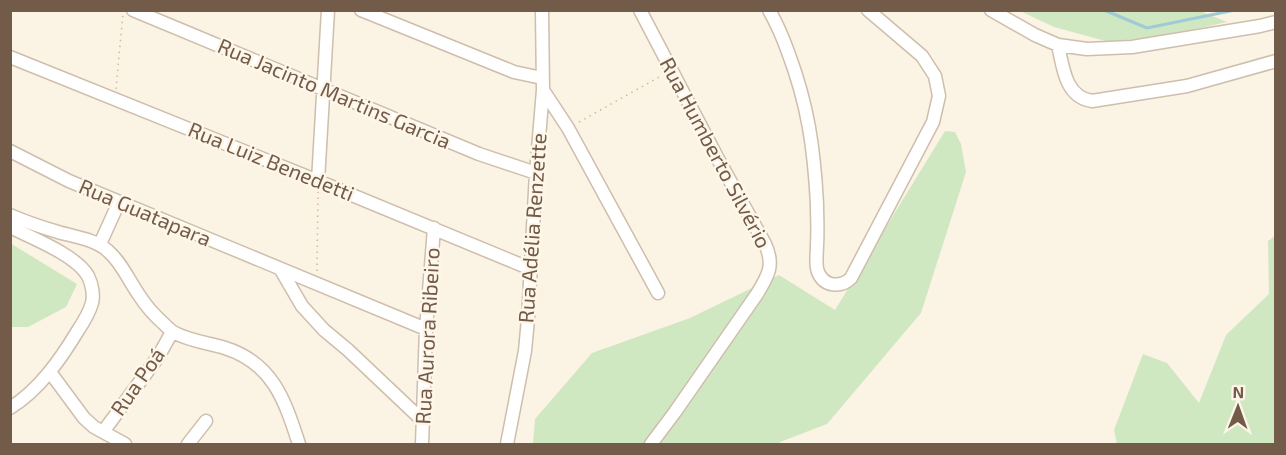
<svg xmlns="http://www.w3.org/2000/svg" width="1286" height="455" font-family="'Exo 2',sans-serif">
  <rect width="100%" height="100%" fill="#fbf3e3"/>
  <path fill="#d0e8c2" d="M1020,11h180l27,11 -57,13 -61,7 -55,-15z
    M945,131l10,1 6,12 5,28 -45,141 -94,111 -47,18v2h-247l2,-25 57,-66 98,-35 89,-43 56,35z
    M1275,236v208h-158l-3,-14 29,-76 24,9 32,40 27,-68 43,-41 -1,-53z
    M10,243l67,41 -11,23 -38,20h-17z"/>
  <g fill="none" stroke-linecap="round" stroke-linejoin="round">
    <path stroke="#9fcad6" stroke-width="3" d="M1104,10l43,18 88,-18"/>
    <g stroke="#cebead" stroke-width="15">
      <path id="minor" d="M133,10l346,144 57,19
        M361,10l153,62 28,6
        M640,10l78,149 47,85c10,21 3,32 -8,50l-82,118 -24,32
        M769,10c8,14 14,28 19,42 20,53 26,96 29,152 0,14 1,27 0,41 0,9 -2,19 1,27 6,15 23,16 33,6l82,-156 6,-26 -4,-20 -13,-20 -54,-46
        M991,10l44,25 23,10 29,4 45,-2 128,-21 16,-4
        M1058,45c5,22 7,52 34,56l95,-15 89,-25
        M10,57l308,124 213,88
        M543,90l25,38 90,165
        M10,151l59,30 357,148
        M318,181l10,-171
        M10,215c16,7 31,12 48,17 17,5 37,7 50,19 14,12 21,30 31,44 7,11 15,20 24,28 3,3 7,7 10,9 16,9 36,11 52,16 48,15 60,53 74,96
        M10,227c22,11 66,28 78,49 4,8 6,19 4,27 -3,11 -9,20 -15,29 -17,28 -38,58 -67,76
        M100,244l19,-42
        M281,270l21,36 22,24 24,20 75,71
        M50,372l34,46 10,9 31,17
        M103,432l55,-75 14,-25
        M188,444l18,-23
        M422,444l4,-115 8,-101
        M507,444l18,-93 3,-32 8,-146 7,-83 -1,-80"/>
    </g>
    <path stroke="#d4b79f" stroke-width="1.5" stroke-dasharray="1.5 4.5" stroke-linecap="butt" d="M116,89l7,-76
      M579,122l82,-46
      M317,271l1,-79"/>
    <use href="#minor" stroke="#fff" stroke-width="12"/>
  </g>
  <g text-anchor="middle" stroke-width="5" stroke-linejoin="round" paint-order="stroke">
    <g font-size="21" fill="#735b4a" stroke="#fef7e9">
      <text transform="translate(334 94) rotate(23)" y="7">Rua Jacinto Martins Garcia</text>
      <text transform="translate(715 153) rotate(62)" y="7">Rua Humberto Silvério</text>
      <text transform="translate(271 162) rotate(22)" y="7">Rua Luiz Benedetti</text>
      <text transform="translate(145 213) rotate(23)" y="7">Rua Guatapara</text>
      <text transform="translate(533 228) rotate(-86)" y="7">Rua Adélia Renzette</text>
      <text transform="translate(428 336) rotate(-87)" y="7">Rua Aurora Ribeiro</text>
      <text transform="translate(138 382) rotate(-55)" y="7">Rua Poá</text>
    </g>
  </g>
  <rect width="1286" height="455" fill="none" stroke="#735b4a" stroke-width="24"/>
  <g transform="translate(1238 407) rotate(1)" stroke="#fef7e9" stroke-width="4.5" paint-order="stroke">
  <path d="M0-4.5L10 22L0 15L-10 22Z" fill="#735b4a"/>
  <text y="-9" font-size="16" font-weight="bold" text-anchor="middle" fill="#735b4a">N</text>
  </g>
</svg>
